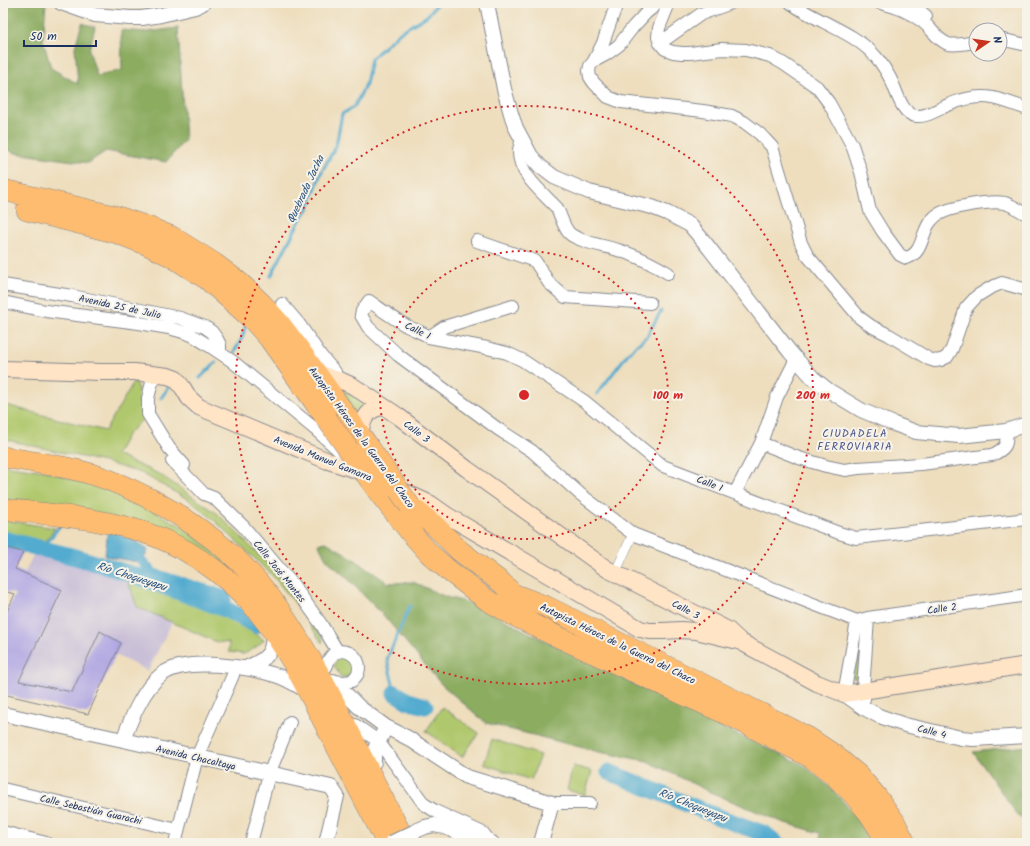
<svg xmlns="http://www.w3.org/2000/svg" width="1030" height="846" font-family="Kalam,sans-serif">
  <rect width="100%" height="100%" fill="#f7f3e8"/>
  <filter id="ink" filterUnits="userSpaceOnUse"><feTurbulence type="fractalNoise" baseFrequency=".025" numOctaves="2"/><feDisplacementMap in="SourceGraphic" scale="8" xChannelSelector="R" yChannelSelector="G"/><feConvolveMatrix kernelMatrix="1 2 1 2 8 2 1 2 1" color-interpolation-filters="sRGB"/></filter>
  <filter id="wash" filterUnits="userSpaceOnUse"><feTurbulence type="fractalNoise" baseFrequency=".012" numOctaves="4" result="noise"/><feDisplacementMap in="SourceGraphic" scale="16" xChannelSelector="R" yChannelSelector="G"/><feGaussianBlur stdDeviation="0.9" result="paint"/><feColorMatrix in="noise" values="0 0 0 0 0 0 0 0 0 0 0 0 0 0 0 0 0 1.4 0 .05"/><feComposite in="paint" operator="in"/></filter>
  <g filter="url(#wash)">
    <rect width="100%" height="100%" fill="#eedebe"/>
    <path fill="#c9bfd7" d="M33,555l94,23 10,29 35,15 -24,49 -33,-16 -27,59 -85,-20v-74z"/>
    <path fill="#b0c86d" stroke="#667c66" d="M136,378l4,28 5,11 -18,18 -11,20 43,19 59,40 69,69 36,56 -1,4 -23,-35 -26,-32 -61,-58 -23,-18 -48,-27 -37,-11 -101,-23v-35l28,8 74,19z
      M336,386l7,2 27,17 -12,13z
      M3,465l42,6 75,22 65,35 47,39 -2,4 -12,-8 -215,-63z
      M3,520l52,8 -17,23 -35,-10z
      M127,578l56,22 34,12 25,13 22,15 -9,8 -11,6 -15,-2v-9l-12,-1 -80,-35z
      M862,627l-3,52 -6,-1z
      M343,656l9,4 2,9 -6,8h-7l-7,-11 3,-7z
      M442,707l37,26 -17,24 -36,-26z
      M492,739l48,16 -9,25 -47,-16z
      M573,766l19,5 -7,24 -18,-5z"/>
    <path fill="#8cac60" stroke="#546e5f" d="M3,3h43l-3,37 8,28 27,16 -3,-37 7,-24 13,4 -6,23 8,26 25,-6 -1,-40 26,2 31,-4 7,112 -19,22 -60,-11 -18,12 -73,-10 -12,-6z
      M326,542l22,13 40,28 25,-1 33,15 32,8 38,21 205,101 83,38 27,23 24,27 15,28h-49l-1,-10 -38,-11 -72,-30 -63,-31 -48,-9 -113,-29 -45,-39 -57,-68 -38,-39 -19,-17 -9,-16z
      M1027,746v71h-8l-46,-65z"/>
    <path fill="#52abcf" stroke="#366d96" d="M108,529l15,4 25,17 -2,5 -9,7 -32,-6z"/>
    <g fill="none" stroke-linecap="round" stroke-linejoin="round">
      <path stroke="#52abcf" stroke-width="3" d="M271,276l29,-56 8,-11 13,-36 15,-27 6,-32 12,-7 12,-23 5,-25 29,-27 27,-16 11,-13
        M234,352l8,-14 4,-13
        M200,378l16,-16
        M597,394l33,-43 17,-15 14,-25
        M161,398l10,-14h1
        M42,549l20,-26
        M395,693l-8,-34 23,-53"/>
      <path stroke="#52abcf" stroke-width="10" d="M141,560l12,13 74,23 -2,13"/>
      <path stroke="#52abcf" stroke-width="17" d="M3,539l76,19 52,16 94,35 31,16
        M395,693l13,8 17,5
        M609,772l112,46 44,16 11,9"/>
    </g>
    <g id="blocks">
      <path fill="#aea4e2" d="M3,547l20,5 -8,17 47,21 -43,91 53,11 28,-61 21,12 -33,71 -85,-20v-74l12,-26 -12,-3z"/>
    </g>
  </g>
  <g filter="url(#ink)">
    <use href="#blocks" fill-opacity="0" stroke="#84868e" stroke-width="1"/>
    <g fill="none" stroke-linecap="round" stroke-linejoin="round">
      <g stroke="#84868e" stroke-width="10">
        <path id="pedestrian" d="M615,573l18,-39"/>
      </g>
      <g stroke="#84868e" stroke-width="14">
        <path id="minor" d="M658,3l-12,10 -13,14 -14,18 -12,9 -13,7 -4,5 -1,5 1,6 4,6 14,14 13,5 82,9 29,5 12,6 16,12 12,13 29,96 6,12 53,63 11,8 18,9 40,24 6,2 6,-1 6,-3 5,-8 14,-41 11,-12 13,-8 12,-5 25,7
          M669,3l-10,25 -1,9 2,6 5,6 8,3 9,1h8l32,-4 24,1 24,6 14,8 33,23 12,16 23,42 9,27 9,39 13,21 17,23 6,3c17,-4 15,-24 24,-36 2,-2 4,-5 7,-7 13,-8 53,-15 68,-12 7,2 15,8 22,11
          M791,3c26,19 64,29 85,54 6,7 11,15 15,23 6,11 10,34 25,36 12,1 22,-7 32,-11 32,-14 48,-8 79,4
          M880,3c17,4 29,8 43,19 9,7 14,18 25,22 8,2 20,-1 28,-2
          M911,3l15,13
          M1000,40h4l23,5
          M660,43l41,-29 30,-11
          M594,61l9,-18 14,-40
          M522,139c-1,4 -3,8 -3,12 -1,23 24,42 38,57 4,8 6,18 12,25 9,9 37,13 49,17 17,5 35,14 50,23
          M477,241l58,20 14,22 16,14 85,6
          M3,285l69,11 108,22 25,9 7,5 5,7 3,6v7
          M3,302l43,9 93,12 30,5 14,4 9,3 16,10 24,16 83,68 29,26
          M282,304l17,20 22,32 14,16 1,8
          M429,337l15,-10 69,-21
          M154,375l-6,23v16l21,34 15,17
          M761,443l38,15 27,8 19,4 13,-2 63,-4 71,-9c13,-6 16,-10 14,-24
          M172,461l32,33 10,4 29,28 51,60 27,38 17,28
          M735,493l26,-50 16,-46 19,-38
          M857,621l-224,-87 -53,-40 -48,-43 -34,-22 -100,-74 -30,-28 -7,-12 1,-4 7,-10c13,9 25,18 38,25 7,4 15,6 22,11l58,11 20,5 15,7 62,41 79,65 176,67 17,5 171,-19
          M857,621l11,-3 159,-23
          M326,667c2,-3 2,-7 4,-9 10,-15 34,-3 28,15 -1,3 -4,5 -6,8l-8,1 -11,-1
          M844,694l13,-73
          M864,699l-1,-9 5,-72
          M355,725l23,16 6,8 40,55 11,7 48,22 8,10
          M3,789l175,41
          M552,803h38
          M3,832l43,11
          M175,843l22,-86 36,-82
          M251,843l18,-69 21,-52"/>
      </g>
      <g stroke="#84868e" stroke-width="16">
        <path id="tertiary" d="M61,3l34,12 35,3h12l19,-3 34,-8 8,-4
          M487,3l17,86 8,28 4,11 15,28 9,10 14,11 35,15 63,15 15,6 23,12 16,19 84,108 23,26 15,12 33,20 33,14 22,8 43,4 47,-5 21,-7
          M246,668c10,-5 22,-9 25,-20 2,-5 1,-12 2,-17
          M333,681l26,26 27,20 22,11 59,39 85,26 -11,40
          M844,694l20,14 15,8 26,9 56,13 12,1 54,-3
          M3,714l120,26 208,47 6,9 -11,47
          M123,740c8,-21 20,-51 38,-65 24,-19 86,-8 114,0 11,3 22,10 32,16
          M374,762v-11l12,-24
          M418,830l7,-3 9,-2 11,2 33,14 14,2"/>
      </g>
      <g stroke="#84868e" stroke-width="18">
        <path id="secondary" d="M3,369l98,3h33l34,4 8,3 7,9 6,10 10,9 129,54 28,9 12,6
          M314,371l17,7 11,3 11,5 45,30 69,53 140,100 121,61 13,12 76,41 27,11 183,-29
          M360,435c2,-15 7,-27 24,-28
          M398,489l33,15 17,12 192,113 10,2h13l18,-1 15,1 38,9"/>
      </g>
      <g stroke="#84868e" stroke-width="22">
        <path id="motorway" d="M3,190l115,27 32,11 22,9 43,27 25,19 22,21 18,20 16,21 72,101
          M27,210l87,22 34,13 23,11 36,23 45,40 17,19 57,80
          M3,457c36,6 72,10 106,23 56,22 117,61 154,108 22,27 39,56 56,86 30,56 57,113 87,169
          M380,494l31,39 18,20 19,17 39,30 26,15 39,19 181,83 79,41 20,15 20,20 17,20 12,19 6,11
          M410,506l25,20 25,25 42,32 11,11 34,13 193,96 67,34 27,18 24,20 18,21 18,25 11,22
          M3,509c52,6 105,9 154,28 38,15 78,45 103,77 28,34 47,75 67,114 20,38 40,77 60,115"/>
      </g>
      <use href="#pedestrian" stroke="#fff" stroke-width="9"/>
      <use href="#minor" stroke="#fff" stroke-width="12"/>
      <use href="#tertiary" stroke="#fff" stroke-width="14"/>
      <use href="#secondary" stroke="#ffe4c6" stroke-width="16"/>
      <use href="#motorway" stroke="#febc70" stroke-width="21"/>
      <g stroke="#84868e" stroke-width="16" stroke-linecap="butt">
        <path id="tertiary-bridge" d="M391,843l27,-13"/>
      </g>
      <g stroke="#84868e" stroke-width="22" stroke-linecap="butt">
        <path id="motorway-bridge" d="M326,418l54,76
          M368,446l42,60"/>
      </g>
      <use href="#tertiary-bridge" stroke="#fff" stroke-width="14"/>
      <use href="#motorway-bridge" stroke="#febc70" stroke-width="21"/>
    </g>
  </g>
  <g fill="none" stroke="#d62828" stroke-width="2" stroke-dasharray="2 4">
    <circle cx="524" cy="395" r="144"/>
    <circle cx="524" cy="395" r="289"/>
  </g>
  <g text-anchor="middle" stroke-width="4" stroke-linejoin="round" paint-order="stroke">
    <g font-size="10" fill="#1b2f5e" stroke="#f7f3e8">
      <text transform="translate(120 306) rotate(12)" y="4">Avenida 25 de Julio</text>
      <text transform="translate(418 330) rotate(26)" y="4">Calle 1</text>
      <text transform="translate(417 431) rotate(37)" y="4">Calle 3</text>
      <text transform="translate(362 437) rotate(54)" y="4">Autopista Héroes de la Guerra del Chaco</text>
      <text transform="translate(323 458) rotate(22)" y="4">Avenida Manuel Gamarra</text>
      <text transform="translate(710 483) rotate(21)" y="4">Calle 1</text>
      <text transform="translate(280 571) rotate(51)" y="4">Calle José Montes</text>
      <text transform="translate(942 608) rotate(-8)" y="4">Calle 2</text>
      <text transform="translate(686 609) rotate(27)" y="4">Calle 3</text>
      <text transform="translate(618 643) rotate(26)" y="4">Autopista Héroes de la Guerra del Chaco</text>
      <text transform="translate(932 731) rotate(14)" y="4">Calle 4</text>
      <text transform="translate(196 757) rotate(13)" y="4">Avenida Chacaltaya</text>
      <text transform="translate(91 809) rotate(13)" y="4">Calle Sebastián Guarachi</text>
    </g>
    <g font-size="11" font-style="italic" fill="#2c5480" stroke="#f7f3e8">
      <text transform="translate(305 189) rotate(-65)" y="4">Quebrada Jacha</text>
      <text transform="translate(132 576) rotate(18)" y="4">Río Choqueyapu</text>
      <text transform="translate(693 805) rotate(22)" y="4">Río Choqueyapu</text>
    </g>
    <g font-size="11" letter-spacing="1" fill="#4e588c" stroke="#f7f3e8">
      <text x="855" y="437">CIUDADELA<tspan x="855" dy="13">FERROVIARIA</tspan></text>
    </g>
  </g>
  <circle cx="524" cy="395" r="6" fill="#d62828" stroke="#f7f3e8" stroke-width="2"/>
  <g font-size="12" text-anchor="middle" font-weight="bold" fill="#d62828" stroke="#f7f3e8" stroke-width="4" stroke-linejoin="round" paint-order="stroke">
    <text x="668" y="399">100 m</text>
    <text x="813" y="399">200 m</text>
  </g>
  <rect width="1030" height="846" fill="none" stroke="#f7f3e8" stroke-width="16"/>
  <g transform="translate(988 42) rotate(77)"><circle r="19" fill="#f7f3e8" stroke="#9fa5b1"/>
  <path d="M0-3L7 15L0 10L-7 15Z" fill="#c8321e"/>
  <text y="-6" font-size="11" font-weight="bold" text-anchor="middle" fill="#1b2f5e">N</text>
  </g>
  <path d="M24 40v6h72v-6" fill="none" stroke="#1b2f5e" stroke-width="2"/>
  <text x="30" y="40" font-size="12" fill="#1b2f5e" stroke="#f7f3e8" stroke-width="3" paint-order="stroke">50 m</text>
</svg>
